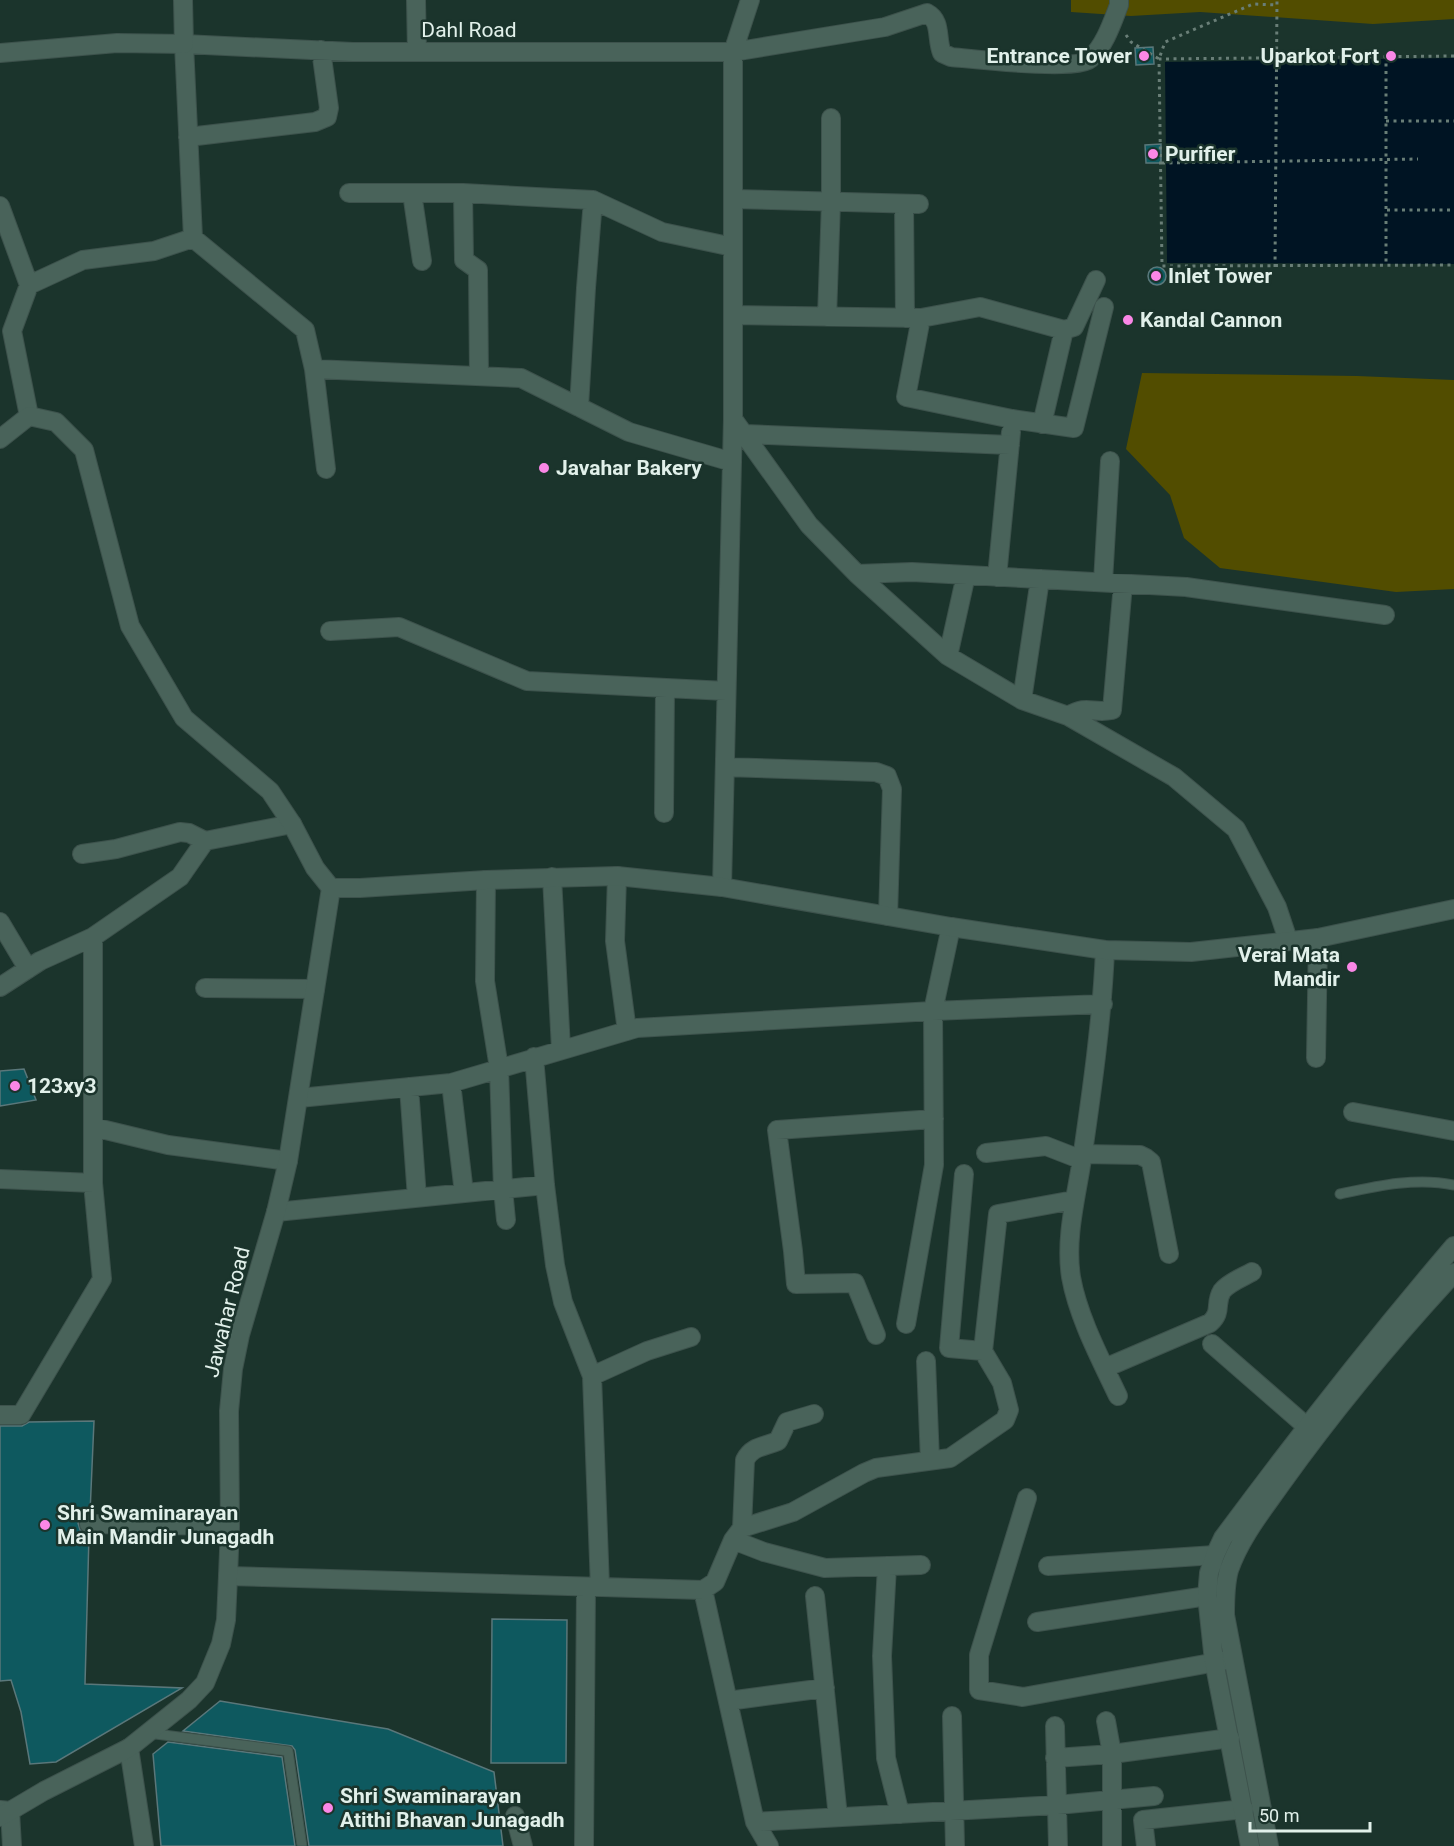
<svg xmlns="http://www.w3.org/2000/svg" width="1454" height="1846" font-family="Roboto,sans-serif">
  <rect width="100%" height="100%" fill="#1b342c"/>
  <path fill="#524d00" d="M1071,0h383v19l-81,5 -173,-12 -69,4 -60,-4z
    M1142,373l215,3 97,4v209l-58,3 -176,-24 -36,-30 -14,-43 -44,-46z"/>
  <path fill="#001423" d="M1454,58v206l-287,-1 -2,-201z"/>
  <path fill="#0e595f" stroke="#5a777a" stroke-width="1.5" d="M1153,47l1,17 -18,1 -1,-17z
    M1161,144v19h-15l-1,-18z
    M1148 276a9 9 0 1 1 18 0a9 9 0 1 1-18 0Z
    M24,1069l12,31 -36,6v-35z
    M94,1421l-4,92 -7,2 -5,8 2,7 9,5 -4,149 97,4 -126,74 -26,2 -9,-52 -10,-32 -11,1v-255h22l7,-4z
    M492,1619l75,1 -1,143h-75z
    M220,1701l168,28 106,43 9,74h-194l-14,-96 -3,-4 -109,-15z
    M168,1742l114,15 13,89h-134l-8,-92z"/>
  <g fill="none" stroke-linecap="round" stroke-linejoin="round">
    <g stroke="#3d524c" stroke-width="11">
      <path id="lane" d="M1340,1194c37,-8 76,-17 114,-9
        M148,1733l140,18 14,95"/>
    </g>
    <g stroke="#3d524c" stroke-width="20">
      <path id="street" d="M416,0l1,52
        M188,137l127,-15 12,-5 2,-9 -8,-58
        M349,193h114l130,7 69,32 71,15
        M412,193l10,68
        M463,193l1,67 14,10 1,106
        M733,199l186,5
        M904,204l1,114
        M0,206l29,79
        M193,238l112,92 9,39 12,100
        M733,315l188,3 59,-11 84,23
        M827,317l4,-115v-84
        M921,318l-15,79 106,22 62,9 30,-121
        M314,369l207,9 108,54 103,30
        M579,407l7,-119 7,-88
        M29,416l-17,-85 17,-46 54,-25 71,-9 39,-13 -9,-194 169,8h380l152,-25 42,-14c15,8 9,26 15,40l9,4c23,2 126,14 139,2 15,-14 22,-36 29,-54v-5
        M733,419l76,106 48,49 91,82 74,44 46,16 106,61 62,52 41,78 11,33
        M1042,424l22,-94 10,-3 22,-47
        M744,434l266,11
        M857,574l55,-2 274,15 199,28
        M997,577l14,-145
        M1103,582l7,-121
        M330,631l69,-4 128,54 199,10
        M948,656l18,-81
        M1022,700l18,-121
        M1068,716c20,-12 24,-2 44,-6l11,-126
        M725,767l151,5 11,4 5,13 -4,127
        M664,813l1,-125
        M82,854l34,-5 64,-17 9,1 16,8
        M617,876l-2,65 12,90
        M552,877l9,172
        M486,880l-1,101 14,87 4,121 3,31
        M722,887l11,-468v-367l17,-52
        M0,922l28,47
        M1105,950c-3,70 -13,140 -23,209 -6,39 -17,79 -11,118 7,40 30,83 47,119
        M0,987l40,-26 53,-24 87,-60 25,-36 87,-17
        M205,988l110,1
        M534,1057l11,128 10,80 8,37 29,74 8,211
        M1316,1058l2,-120
        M451,1083l13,110
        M409,1087l8,111
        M299,1098l152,-15 186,-55 296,-17 170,-7
        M1353,1112l101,19
        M93,1127l75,18 120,16
        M986,1153l60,-7 36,14
        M1082,1154l58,1 6,3 5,4 18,92
        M964,1174l-15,174 34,3
        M0,1179l93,4
        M276,1212l269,-27
        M906,1324l28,-159 -1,-154 18,-84
        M876,1335l-21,-52 -59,1 -3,-33 -16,-121 157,-11
        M1212,1344l94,82
        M926,1361l4,100
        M1105,1368l105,-45c13,-12 4,-19 12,-32 6,-8 21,-14 30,-19
        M592,1376l55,-25 44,-14
        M0,1415h21l81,-136 -9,-96v-246
        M1027,1498l-48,157v35l44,7 210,-38
        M89,1524l141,2
        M742,1528l3,-68c7,-14 19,-13 33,-19l9,-19 27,-8
        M733,1540l31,12 61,16 96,-3
        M887,1566l-5,90 4,102 14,56
        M1048,1566l167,-11
        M228,1576l475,14 12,-8 18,-42 9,-12 51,-16 71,-39 12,-5 74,-10 55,-38 4,-10 -7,-27 -19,-32 15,-137 76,-14
        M703,1590l52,232 14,24
        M815,1596l23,221
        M1037,1622l170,-26
        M728,1701l97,-13
        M952,1716l3,130
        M1106,1721l6,33v92
        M1055,1726l3,120
        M129,1748l15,98
        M1055,1758l57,-4 118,-16
        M0,1810l10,1 2,35
        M515,1816l8,30
        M755,1822l302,-17 97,-9
        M584,1846l2,-259
        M1146,1846l-3,-26 101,-11"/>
    </g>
    <g stroke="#3d524c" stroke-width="20">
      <path id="secondary" d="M0,53l117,-10 67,1 -1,-44
        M0,439l29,-23 27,6 28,28 46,176 54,92 86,73 22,33 23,44 16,20h29l126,-8 131,-4 105,11 229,40 154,23 86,2 127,-14 136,-29
        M0,1817l44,-26 85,-43 60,-48 16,-17 16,-39 5,-24 2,-44 2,-50 -1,-115 4,-42 7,-34 36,-123 12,-51 43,-273
        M1250,1846l-36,-185 -7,-65 2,-23 6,-18 8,-17c74,-100 150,-197 231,-292
        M1269,1846l-44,-231c0,-16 0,-31 4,-45 11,-32 33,-59 52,-86 53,-74 111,-144 173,-211"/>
    </g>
    <path stroke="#697e77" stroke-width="3" stroke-dasharray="3 4.5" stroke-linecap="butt" d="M1126,35l5,7 28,17 6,-17 88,-38 24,1
      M1386,56v210
      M1454,56l-295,3 3,207 292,-1
      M1386,121h68
      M1162,163l256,-4
      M1387,210h67
      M1275,267l2,-267"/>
    <use href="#lane" stroke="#49635a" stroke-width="9"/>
    <use href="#street" stroke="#49635a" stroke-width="18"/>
    <use href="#secondary" stroke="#49635a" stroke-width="18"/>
  </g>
  <g fill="#fa87e6" stroke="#1b342c" stroke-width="2">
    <circle cx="1144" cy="56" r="6"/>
    <circle cx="1391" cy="56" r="6"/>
    <circle cx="1153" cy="154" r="6"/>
    <circle cx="1156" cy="276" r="6"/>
    <circle cx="1128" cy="320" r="6"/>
    <circle cx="544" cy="468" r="6"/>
    <circle cx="1352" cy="967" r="6"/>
    <circle cx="15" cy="1086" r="6"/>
    <circle cx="45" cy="1525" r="6"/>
    <circle cx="328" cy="1808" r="6"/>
  </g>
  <g text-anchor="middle" stroke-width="5" stroke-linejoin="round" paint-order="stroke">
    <g font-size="21" fill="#e1f0ea" stroke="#1b342c">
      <text x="469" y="37">Dahl Road</text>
      <text transform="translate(227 1312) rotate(-76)" y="7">Jawahar Road</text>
    </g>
    <g font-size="21" font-weight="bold" fill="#e1f0ea" stroke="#1b342c" text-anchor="start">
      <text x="1132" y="63" text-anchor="end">Entrance Tower</text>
      <text x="1379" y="63" text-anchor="end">Uparkot Fort</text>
      <text x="1165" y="161">Purifier</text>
      <text x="1168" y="283">Inlet Tower</text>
      <text x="1140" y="327">Kandal Cannon</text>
      <text x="556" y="475">Javahar Bakery</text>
      <text x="1340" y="962" text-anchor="end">Verai Mata<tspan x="1340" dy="24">Mandir</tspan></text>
      <text x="27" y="1093">123xy3</text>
      <text x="57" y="1520">Shri Swaminarayan<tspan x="57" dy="24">Main Mandir Junagadh</tspan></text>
      <text x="340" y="1803">Shri Swaminarayan<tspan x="340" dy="24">Atithi Bhavan Junagadh</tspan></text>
    </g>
  </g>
  <path d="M1250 1822v9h120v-9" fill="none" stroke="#e1f0ea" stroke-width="3"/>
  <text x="1259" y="1822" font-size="18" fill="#e1f0ea" stroke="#1b342c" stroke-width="4.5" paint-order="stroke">50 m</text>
</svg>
